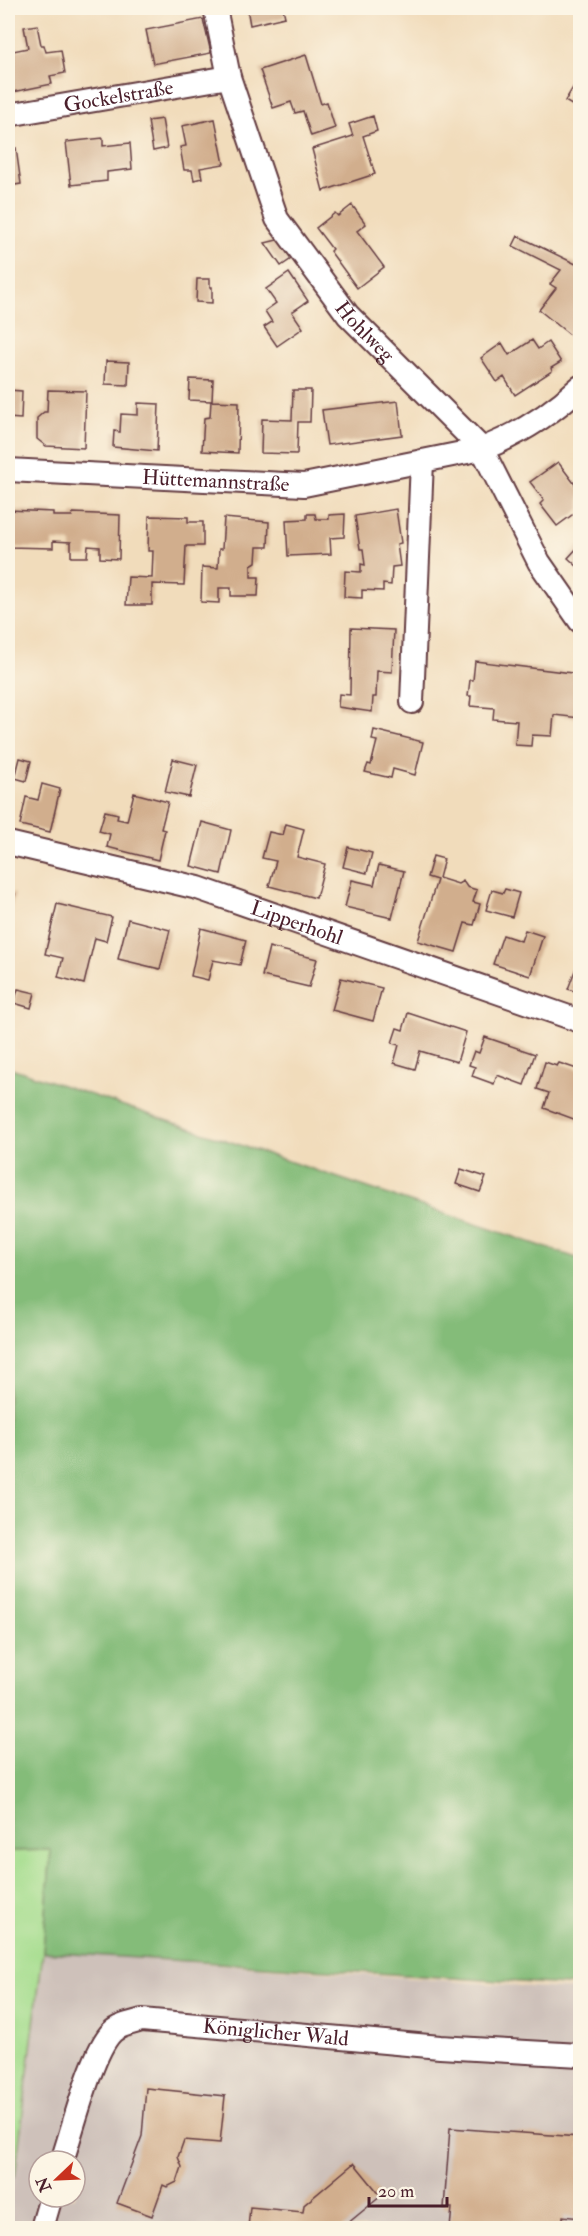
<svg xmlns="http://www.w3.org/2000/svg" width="588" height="2236" font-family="'IM FELL Double Pica',serif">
  <rect width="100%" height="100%" fill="#fcf5e5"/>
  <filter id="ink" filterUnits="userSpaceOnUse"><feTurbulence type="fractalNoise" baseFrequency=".0167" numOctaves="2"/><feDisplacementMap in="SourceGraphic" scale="12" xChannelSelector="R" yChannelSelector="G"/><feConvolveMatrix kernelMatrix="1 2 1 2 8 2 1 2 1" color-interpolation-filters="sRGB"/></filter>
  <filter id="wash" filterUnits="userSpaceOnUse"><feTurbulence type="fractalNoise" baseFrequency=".008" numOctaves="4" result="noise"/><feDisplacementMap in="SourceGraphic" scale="24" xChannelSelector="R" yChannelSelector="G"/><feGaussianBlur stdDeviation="1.35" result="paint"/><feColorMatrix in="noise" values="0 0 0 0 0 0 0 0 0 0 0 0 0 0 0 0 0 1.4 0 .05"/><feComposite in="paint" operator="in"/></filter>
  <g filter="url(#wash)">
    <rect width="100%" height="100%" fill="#f1dcbb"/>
    <path fill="#cec1ba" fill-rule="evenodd" d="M43,1952l537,38v238h-572v-53h7zM39,2161h36v36h-36z"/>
    <path fill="#a5dd8e" stroke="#787e5c" stroke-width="1.5" d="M51,1850l-8,102 -28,224 -7,-1v-324z"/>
    <path fill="#84bc79" stroke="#676e52" stroke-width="1.5" d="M8,1067l572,192v727l-537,-34 8,-102 -43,1z"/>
    <g id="blocks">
      <path fill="#d1ae8d" d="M247,8h36l2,9 -35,8z
        M203,19l8,34 -58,11 -7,-34z
        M37,25l4,20h3l2,7 15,-2 4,23 -15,3 2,8 -44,9v-41l20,-4 -4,-21z
        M306,55l15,49 6,-2 8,26 -24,8 -8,-25 -8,2 -4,-11 -18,6 -13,-38z
        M580,76v34l-15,-9z
        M373,116l4,15 -14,5 12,38 -52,17 -11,-42 41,-13 -4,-12z
        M162,119l5,29 -14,3 -5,-30z
        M215,119l9,45 -24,4 2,10 -8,2 -2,-10h-8l-4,-23 6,-1 -4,-20z
        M103,138v8l27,-3 2,26 -25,3v9l-36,4 -5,-43z
        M16,148l5,36 -13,2v-36z
        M352,205l14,19 -9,7 27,36 -27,21 -27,-37 2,-2 -16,-21 19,-15 3,3z
        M518,236l62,30v77l-41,-33 17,-22 -6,-4 11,-14 -48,-24z
        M281,239l13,18 -13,9 -16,-23z
        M289,273l19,28 -16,11 11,16 -26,18 -13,-19 8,-5 -7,-11 11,-8 -10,-14z
        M197,279h13v8h2v16l-16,-1z
        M532,340l6,9 10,-7 13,20 -10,6 1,3 -37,24 -11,-18 -7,5 -16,-24 21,-15 7,12z
        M106,361l23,1 -1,23 -23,-1z
        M190,379l23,1 -1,21 27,1 -1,51 -36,-2 2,-33 6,-1 1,-16 -22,-1z
        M8,390l14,1 -1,28 -13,-1z
        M48,390l38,1 -2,57 -38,-2 -9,-7v-21l7,-6h3z
        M293,390h18l-1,32h-12l-1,32 -36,-1 1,-34 30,1z
        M398,401l4,34 -75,10 -5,-35z
        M138,403l21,1 -2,47 -44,-4 1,-16 6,1 1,-18 17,1z
        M558,462l22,29v18l-23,17 -17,-22 4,-4 -14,-18z
        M396,509l5,34 -4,1 3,22 -8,1 -1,18 -8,-1v7l-21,-1v8l-18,-1 1,-26 16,1v-8l4,1 -2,-16h-3l-5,-33z
        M8,510l45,2v4h19l1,-3 47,2 -1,44 -19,-1v-11l-12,-1 -1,11h-16v-15l-18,-1v7l-45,-1z
        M307,514h8l1,5h13v-4l16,-1 -1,23 -14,1 1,16 -43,2 -2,-36 21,-1z
        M149,516l39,1v5h15v24h-17l-2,39 -32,-1v21h-26l2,-28 24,1 1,-27h-5z
        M224,518l45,4 -1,25h-11l-1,15 -5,3v12h8l-1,19h-27v-8h-12v15l-18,-1 1,-35 16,1 1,-19h3z
        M580,545v20l-2,2 -10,-9z
        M351,628l43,2 -2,42 -15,-1 -1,26h-3l-1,15 -34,-5 1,-13 11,1z
        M475,661l105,13v44l-26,-3 -2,21 -20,-1 -1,11 -16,-1 2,-24 -24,-2 1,-11 -24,-2 1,-10h-3l2,-16h3z
        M374,730l49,12 -8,33 -22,-6 -2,9 -26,-6 3,-8 3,1 6,-24 -5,-1z
        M20,758l11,3 -5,20 -11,-3z
        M173,759l24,6 -8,32 -24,-5z
        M42,784l18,5 -10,43 -30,-7 6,-28 12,3z
        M134,793l34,9 -7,27 4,1 -7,30 -51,-13 3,-13 -11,-3 6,-20 13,3 -1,5 10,2z
        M202,822l29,8 -10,44 -30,-8z
        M286,824l18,5 -7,28 28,7 -9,34 -47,-12 7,-25 -14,-3 7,-26 14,3z
        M348,847l24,6 -5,20 -24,-6z
        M433,856l11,3 -5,19 19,6 5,-3 4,6 10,3 -4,12 7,2 -6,21 -9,-2 -9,29 -38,-11 19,-61 -10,-3z
        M379,865l25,6 -12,47 -47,-11 7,-27 22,5z
        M505,889l14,4 -7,24 -26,-7 6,-20 11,3z
        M8,892l7,2 -7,24z
        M57,904l55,13 -6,24 -11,-3 -11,46 -26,-7 5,-19 -18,-4z
        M128,919l42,11 -10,39 -42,-10z
        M201,928l45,12 -6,25 -27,-5 -5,20 -17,-4z
        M525,930l18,6 -13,40 -37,-12 10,-29 18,6z
        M269,947l48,12 -8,28 -47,-11z
        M579,960l1,1v32l-12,-4z
        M341,978l41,10 -9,33 -41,-11z
        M18,989l17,4 -4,15 -17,-5z
        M408,1013l58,19 -9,30 -37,-11 -5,18 -21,-6 5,-18 -7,-2 5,-15 6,2z
        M485,1037l50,17 -11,31 -27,-10 -3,9 -22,-8 3,-9 -6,-2 5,-14 5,2z
        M545,1062l12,4 2,-3 21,7 -1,51 -35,-13 5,-15 -12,-4z
        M461,1169l25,8 -6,15 -24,-8z
        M146,2088l79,8 -5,47 -36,-3 -6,17 4,10 -5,15 -10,5 -4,-2 -11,31 -35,-13 25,-67z
        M450,2128l130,9v81l-17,-2v12h-113l2,-20h-8z
        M354,2163l27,33 -39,32h-94l2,-21 53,5 1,-7z"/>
    </g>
  </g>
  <g filter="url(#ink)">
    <use href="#blocks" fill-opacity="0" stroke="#633b41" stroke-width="1.5"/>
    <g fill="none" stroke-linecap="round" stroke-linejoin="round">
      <g stroke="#633b41" stroke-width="26">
        <g id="minor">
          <path id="s1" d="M215,8l14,69 48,142 71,96 134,134 57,113 41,59"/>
          <path id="s2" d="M8,115l221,-38"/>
          <path id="s3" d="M8,470l296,15 178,-36c36,-14 69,-35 98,-62"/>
          <path d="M412,702l10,-241"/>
          <path id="s4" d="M8,843l190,45 382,133"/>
          <path id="s5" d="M62,2161c10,-29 30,-110 50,-129 7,-7 20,-9 30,-12l298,27 140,8"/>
          <path d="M42,2228l9,-31"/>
        </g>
      </g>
      <use href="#minor" stroke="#fff" stroke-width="22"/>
    </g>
  </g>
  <g text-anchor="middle" stroke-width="6" stroke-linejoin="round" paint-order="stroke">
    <g font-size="21" fill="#4a1f2b" stroke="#fcf5e5">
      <text dy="7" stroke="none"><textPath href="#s2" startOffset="112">Gockelstraße</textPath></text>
      <text dy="7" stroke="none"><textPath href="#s1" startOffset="363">Hohlweg</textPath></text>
      <text dy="7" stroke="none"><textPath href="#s3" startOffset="208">Hüttemannstraße</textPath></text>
      <text dy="7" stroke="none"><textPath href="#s4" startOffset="300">Lipperhohl</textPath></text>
      <text dy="7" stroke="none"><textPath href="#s5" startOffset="306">Königlicher Wald</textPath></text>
    </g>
  </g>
  <rect width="588" height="2236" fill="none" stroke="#fcf5e5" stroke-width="30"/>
  <g transform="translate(57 2179) rotate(247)"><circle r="28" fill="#fcf5e5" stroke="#b59f9b" stroke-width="1.5"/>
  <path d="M0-4.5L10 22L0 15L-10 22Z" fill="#c8321e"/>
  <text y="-9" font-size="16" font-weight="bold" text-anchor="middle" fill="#4a1f2b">N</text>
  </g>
  <path d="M369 2197v9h78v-9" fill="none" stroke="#4a1f2b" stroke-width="3"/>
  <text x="378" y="2197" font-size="18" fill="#4a1f2b" stroke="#fcf5e5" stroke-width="4.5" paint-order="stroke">20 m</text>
</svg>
